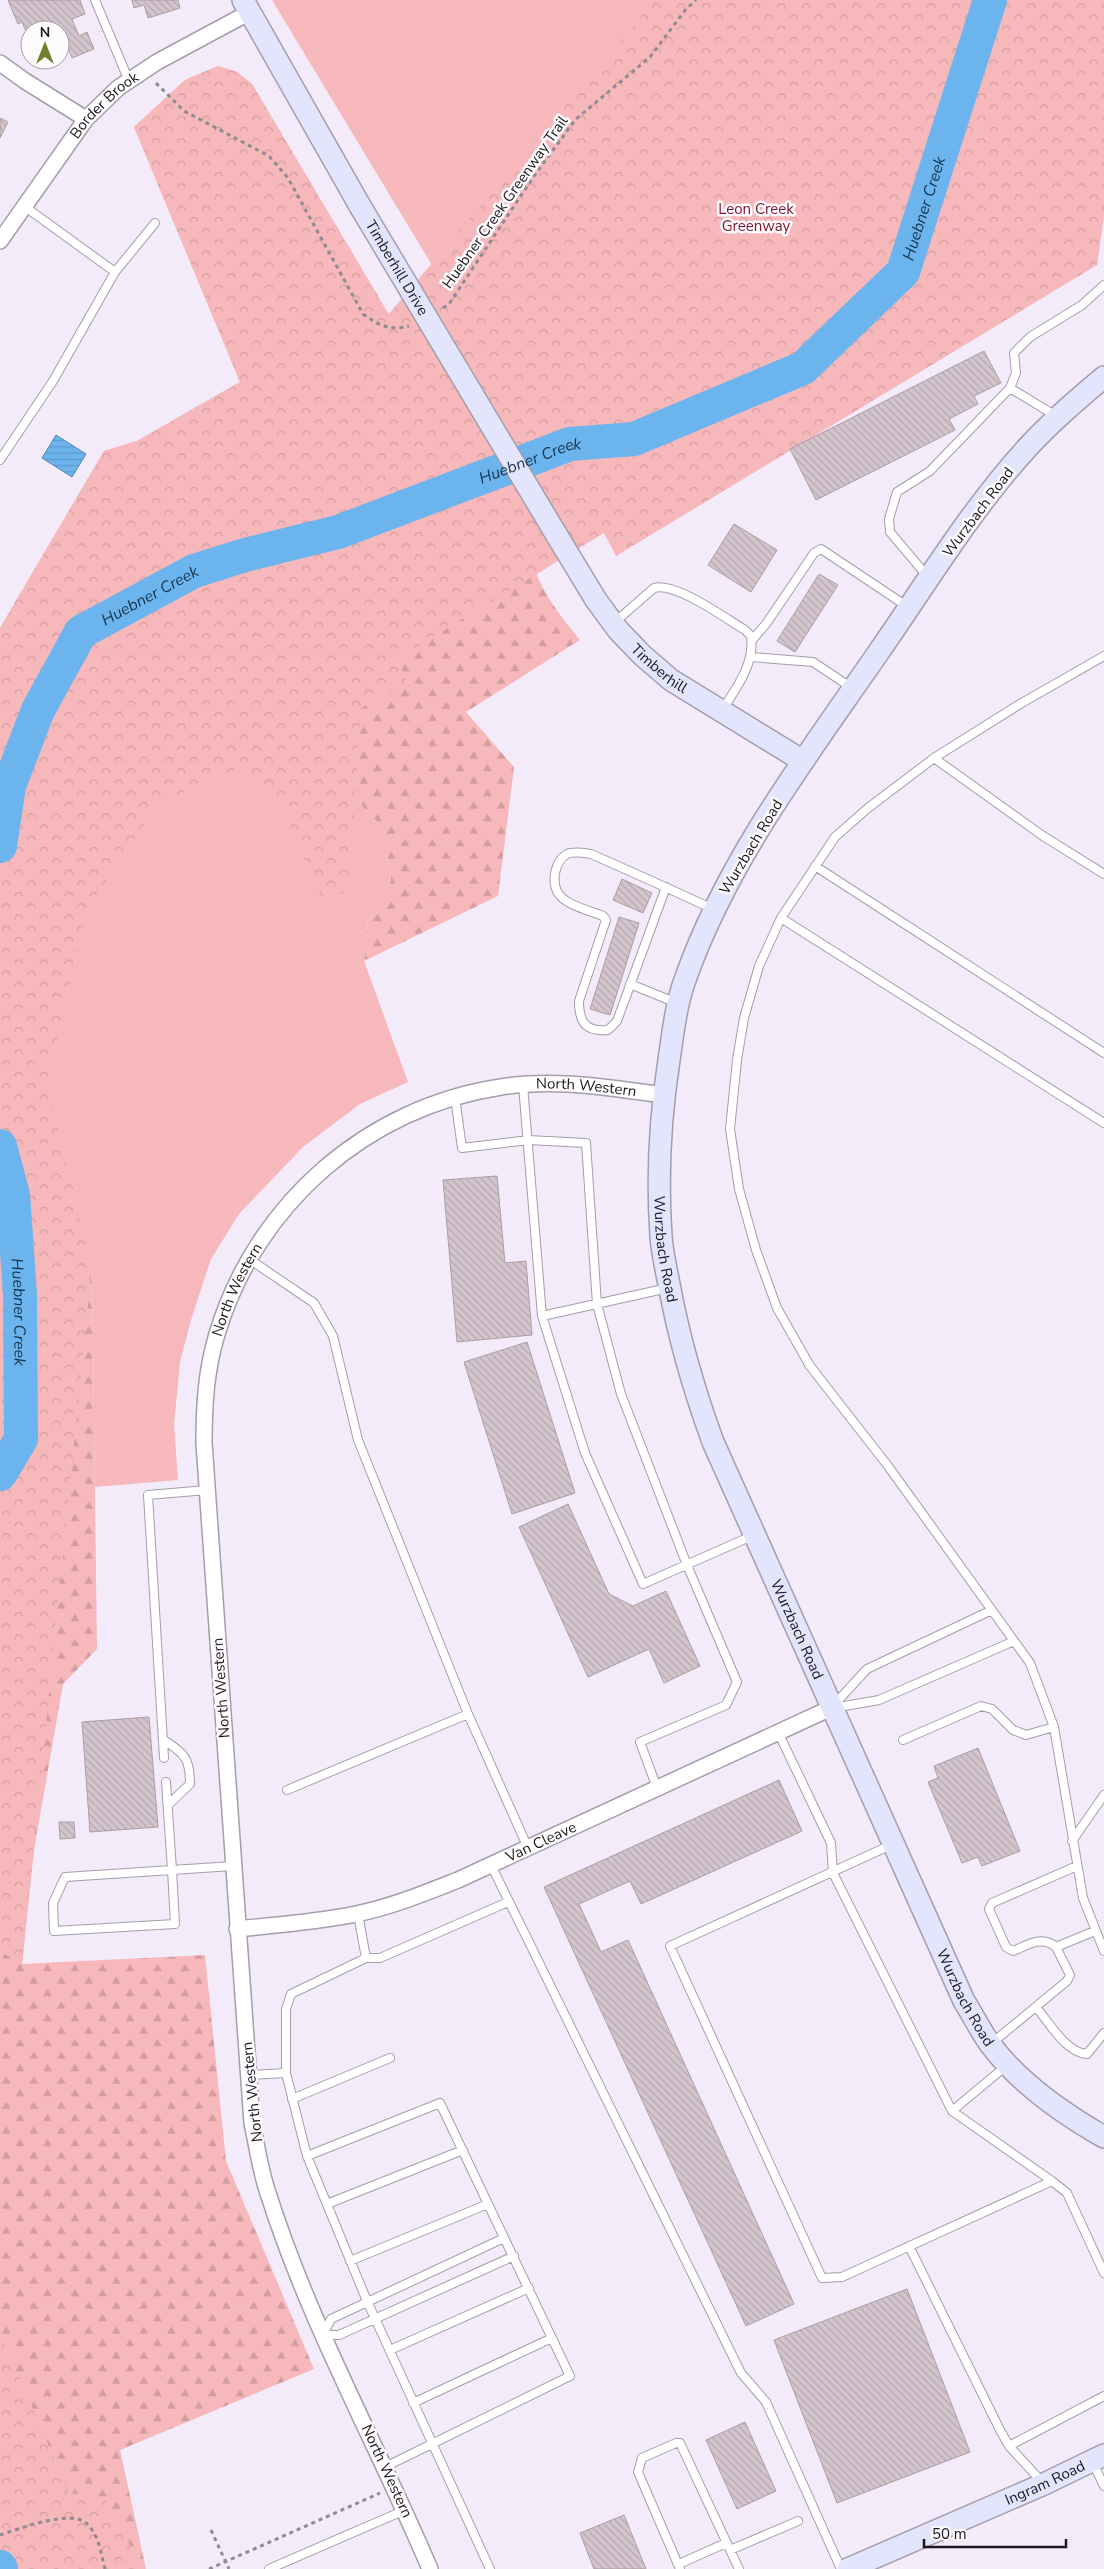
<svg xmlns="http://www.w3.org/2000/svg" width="1104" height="2569" font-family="'Nunito Sans',sans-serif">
  <defs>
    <pattern id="forest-firs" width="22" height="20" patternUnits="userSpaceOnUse" patternTransform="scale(1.25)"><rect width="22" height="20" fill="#f6b8ba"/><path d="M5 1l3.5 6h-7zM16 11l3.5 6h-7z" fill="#d29d9f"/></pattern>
    <pattern id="park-crowns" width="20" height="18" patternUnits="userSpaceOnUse" patternTransform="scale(1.25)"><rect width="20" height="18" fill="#f6b8ba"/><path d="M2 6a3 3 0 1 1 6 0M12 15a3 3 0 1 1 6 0" fill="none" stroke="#d29d9f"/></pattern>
    <pattern id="water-rules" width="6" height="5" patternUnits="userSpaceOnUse" patternTransform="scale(1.25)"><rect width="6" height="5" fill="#6cb4ed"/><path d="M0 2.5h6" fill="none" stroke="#5d9acb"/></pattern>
    <pattern id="building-back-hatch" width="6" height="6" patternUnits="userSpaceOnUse" patternTransform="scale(1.25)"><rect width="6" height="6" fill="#d4c5cd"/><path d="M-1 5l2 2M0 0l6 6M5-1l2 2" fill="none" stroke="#b5a8b0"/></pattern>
  </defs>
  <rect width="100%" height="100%" fill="#f3ebfa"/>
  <path fill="#f6b8ba" d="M272,0h785l-601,305z
    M237,768l118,31 29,30 7,52 -23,40 -4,40 44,121 -48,22 -57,43 -64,67 -28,45 -20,61 -11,42 -6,63 4,55 -83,7 -3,-223 -45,-180 41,-176 71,-104z"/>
  <path fill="url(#forest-firs)" d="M218,66l19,6 15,12 277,466c9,38 27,60 51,90l-114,72 48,55 -16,129 -134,65 4,-40 23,-40 -7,-52 -29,-30 -118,-31 -78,36 -71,104 -41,176 45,180 5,385 -34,35 -29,166 -12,114 183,-9 21,206 88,208 -194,81 26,119h-146v-1941l104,-177 33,-10 103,-59 -106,-255 51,-47z"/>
  <path fill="url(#park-crowns)" d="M655,0h449v217l-7,48 -481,291 -12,-23 -207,126 10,23 -46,26 -13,183 -25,10 -46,-103 -40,-30 -78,36 -71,104 -41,176 45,180 -70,700 -22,-13v-1323l104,-177 33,-10 103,-59 -106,-255 51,-47 33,-14 19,6 15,12 136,231z
    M0,2333l69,160 36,5 37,71h-142z"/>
  <path fill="url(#water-rules)" stroke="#5485af" d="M56,435l30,19 -14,23 -30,-19z"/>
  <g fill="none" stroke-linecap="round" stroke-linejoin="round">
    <g stroke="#6cb4ed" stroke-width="34">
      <path id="s1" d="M0,846l9,-60 29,-76 43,-78 113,-61 51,-16 93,-23 232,-88 64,-5 169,-71 100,-96 87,-272"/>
      <path id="s2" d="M0,1146l13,49 7,99 1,145 -21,35"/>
      <path d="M0,2567l1,2"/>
    </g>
  </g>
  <path fill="url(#building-back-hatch)" stroke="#ac9da5" d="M8,0h72l5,14 -13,5 7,17 8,-4 7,17 -22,9 -5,-12 -7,3v-19h-30l-1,8 -7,-16 -4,2z
    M132,0h46l2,8 -32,10 -4,-13 -10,3z
    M0,118l8,4 -8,16z
    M984,351l17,32 -27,13 4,8 -29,15 6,11 -139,70 -26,-51z
    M734,524l43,26 -26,42 -43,-27z
    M819,574l19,11 -43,67 -18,-11z
    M622,879l30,14 -9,20 -30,-13z
    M619,917l20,6 -29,92 -20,-6z
    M497,1176l8,87 21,-2 6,74 -75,7 -14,-162z
    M527,1342l48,151 -63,21 -48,-152z
    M568,1504l41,90 24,12 33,-15 34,75 -36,17 -15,-34 -61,28 -69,-150z
    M149,1717l9,110 -68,5 -8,-110z
    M978,1748l42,103 -38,15 -4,-9 -16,6 -34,-81 10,-4 -4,-12z
    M779,1780l23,51 -161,73 -11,-23 -51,23 22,48 27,-12 166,364 -48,22 -202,-439z
    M59,1822h15l1,16 -15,1z
    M907,2289l63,163 -133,51 -63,-163z
    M745,2422l31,69 -39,18 -31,-69z
    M624,2515l22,54h-52l-14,-36z"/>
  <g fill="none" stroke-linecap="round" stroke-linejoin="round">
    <g stroke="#a59dab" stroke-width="10">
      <path id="lane" d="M95,0l34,81
        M24,206l91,66 40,-49
        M1010,388l6,-15 -2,-20 16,-16 52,-32 22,-20
        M0,460l53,-79 62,-109
        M922,570l-32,-38 -1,-13 8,-27 33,-21 80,-83 46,28
        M615,622l39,-34c22,-6 71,30 91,42l6,6c4,27 -14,51 -28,73
        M752,640l14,-16 48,-71 7,-4 87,58
        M1104,656l-84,48 -86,54 -66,50 -33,29 -54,81 -22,48 -15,52 -7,42 -7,69 9,60 17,61 21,58 33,58 78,100 142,197 24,64 29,171 21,53
        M751,657l62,5 39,26
        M934,758l109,78 61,38
        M815,866l289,187
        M666,887l-49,134 -9,9c-22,2 -29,-7 -29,-29l27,-81 -3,-4c-12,-5 -38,-11 -45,-23 -7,-12 -3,-32 9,-39 7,-3 17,-1 24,0 41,18 81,36 122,55
        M781,918l323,205
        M630,984l47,19
        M523,1085l19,231 43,137 58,131 111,-49
        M455,1097l7,51 66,-8 58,3 11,161 24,90 66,171 50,117 -11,23 -86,37 17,46
        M249,1259l65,44 19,33 25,104 110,274 60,134
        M542,1316l126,-28
        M833,1706l34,-37 125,-59
        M833,1708l46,-8 135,-59
        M778,1732l53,111 2,30 119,238 100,70 -210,96 -20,1 -152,-332 221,-101
        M164,1740c20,14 26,17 26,44l-22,21
        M903,1740l78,-34 11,3 21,21 13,5 28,-8
        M164,1758l-16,-263 59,-5
        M166,1782l6,88 -107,7 -12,26 1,28 121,-7 -3,-54 61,-4
        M287,1790l181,-76
        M1072,1841l32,-46
        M491,1865l250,508 25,29 75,167
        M1077,1866l-85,37 -3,6 17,38 7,4c15,-6 29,-16 43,-4l39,-16
        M358,1914l8,44 -75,36 -5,15v64l21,83 60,145 123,268
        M366,1958h14l128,-56
        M1036,2007c13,15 30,46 51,47l17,-21
        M992,2043l75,-62 3,-6 -14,-28
        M248,2075l38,-2
        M292,2099l98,-41
        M952,2111l54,-45
        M307,2156l133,-53 48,101
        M1052,2181l15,12 37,80
        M327,2204l136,-54
        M504,2238l-173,81 -8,16h16l175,-79
        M909,2246l91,184 9,16 34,37
        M350,2261l138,-57 82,172 -185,91
        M390,2350l139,-62
        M413,2403l139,-65
        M1009,2446l95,-50
        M1093,2463l11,23
        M730,2550l68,-29
        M679,2564l47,-21
        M269,2569l136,-59
        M680,2569l-42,-97 4,-14 34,-15h4l59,126"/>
    </g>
    <g stroke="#a59dab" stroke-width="18">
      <g id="street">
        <path d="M0,63l25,18 61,38"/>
        <path id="s3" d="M0,241l86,-122 32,-31 39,-26 93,-50"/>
        <path id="s4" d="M237,1929c40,-4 80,-7 119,-15 35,-7 69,-21 102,-34l373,-172"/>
        <path id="s5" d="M430,2569c-53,-125 -121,-246 -162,-376 -8,-23 -11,-47 -16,-70l-48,-680c0,-37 2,-73 13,-109 39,-130 150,-227 284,-247 54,-9 109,1 162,8"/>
      </g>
    </g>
    <g stroke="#a59dab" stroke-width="24">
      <g id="secondary">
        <path d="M243,0l117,206"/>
        <path id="s6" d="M1104,377c-26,22 -52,44 -76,70 -57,62 -102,137 -150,206 -71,103 -150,206 -192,324 -10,26 -13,56 -17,83 -9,58 -12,118 -8,176 1,16 5,33 8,48 10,55 25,106 44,158l251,559c9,14 16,29 26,43 29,39 72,69 114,93"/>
        <path id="s7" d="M556,534l40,66 22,30 24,25 29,25 132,81"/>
        <path id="s8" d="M848,2569l196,-85 60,-29"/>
      </g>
    </g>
    <path stroke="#908a95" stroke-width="3" stroke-dasharray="4 4" stroke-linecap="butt" d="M156,83l28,28 85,45 19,22 75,136c15,11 27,17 46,12
      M443,308l6,-4 85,-128 42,-57 74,-62 36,-48 10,-9
      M211,2530l18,39
      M0,2535c19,-6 70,-26 86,-12 13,11 15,31 19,46
      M209,2569l171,-76"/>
    <use href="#lane" stroke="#fff" stroke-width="8"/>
    <use href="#street" stroke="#fff" stroke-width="15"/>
    <use href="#secondary" stroke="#e2e5fc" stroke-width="21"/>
    <g stroke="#a59dab" stroke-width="24" stroke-linecap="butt">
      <g id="secondary-bridge">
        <path id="s9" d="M360,206l196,328"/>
      </g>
    </g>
    <use href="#secondary-bridge" stroke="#e2e5fc" stroke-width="21"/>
  </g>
  <g text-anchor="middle" stroke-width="5" stroke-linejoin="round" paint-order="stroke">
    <g font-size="15" fill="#1b181d" stroke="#fdfbfe">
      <text dy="5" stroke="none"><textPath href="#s3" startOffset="172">Border Brook</textPath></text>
      <text transform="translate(505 202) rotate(-55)" y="5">Huebner Creek Greenway Trail</text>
      <text dy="5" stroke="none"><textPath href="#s9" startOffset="72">Timberhill Drive</textPath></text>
      <text transform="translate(978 512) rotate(-53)" y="5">Wurzbach Road</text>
      <text dy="5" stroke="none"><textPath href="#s7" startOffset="171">Timberhill</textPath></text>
      <text transform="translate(751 847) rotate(-59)" y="5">Wurzbach Road</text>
      <text dy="5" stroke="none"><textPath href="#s5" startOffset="1756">North Western</textPath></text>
      <text dy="5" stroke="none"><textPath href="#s6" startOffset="1011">Wurzbach Road</textPath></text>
      <text dy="5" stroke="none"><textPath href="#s5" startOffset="1322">North Western</textPath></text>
      <text dy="5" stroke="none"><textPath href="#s6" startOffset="1416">Wurzbach Road</textPath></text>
      <text transform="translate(221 1688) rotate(-94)" y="5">North Western</text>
      <text dy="5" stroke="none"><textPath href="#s4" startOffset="319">Van Cleave</textPath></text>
      <text dy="5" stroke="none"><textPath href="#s6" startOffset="1821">Wurzbach Road</textPath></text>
      <text transform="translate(252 2092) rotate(-96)" y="5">North Western</text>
      <text transform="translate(387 2471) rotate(65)" y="5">North Western</text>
      <text dy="5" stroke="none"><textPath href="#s8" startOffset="215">Ingram Road</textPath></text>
    </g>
    <g font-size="15" fill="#7e1328" stroke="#fdfbfe">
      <text x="756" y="214">Leon Creek<tspan x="756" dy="17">Greenway</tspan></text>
    </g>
    <g font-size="16" font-style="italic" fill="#17364e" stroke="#fdfbfe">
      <text dy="6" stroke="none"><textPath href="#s1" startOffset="1210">Huebner Creek</textPath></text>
      <text dy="6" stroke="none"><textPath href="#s1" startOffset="714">Huebner Creek</textPath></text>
      <text dy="6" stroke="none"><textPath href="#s1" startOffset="309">Huebner Creek</textPath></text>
      <text dy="6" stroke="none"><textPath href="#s2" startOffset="168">Huebner Creek</textPath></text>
    </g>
  </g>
  <g transform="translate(45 45)"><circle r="24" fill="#fdfbfe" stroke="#a3a0a4"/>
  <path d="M0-4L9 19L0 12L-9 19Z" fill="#737e2b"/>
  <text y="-8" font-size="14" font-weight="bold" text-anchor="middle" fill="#1b181d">N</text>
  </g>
  <path d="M924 2539v8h142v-8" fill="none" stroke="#1b181d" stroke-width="2.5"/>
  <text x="932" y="2539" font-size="15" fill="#1b181d" stroke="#fdfbfe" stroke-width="4" paint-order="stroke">50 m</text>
</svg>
